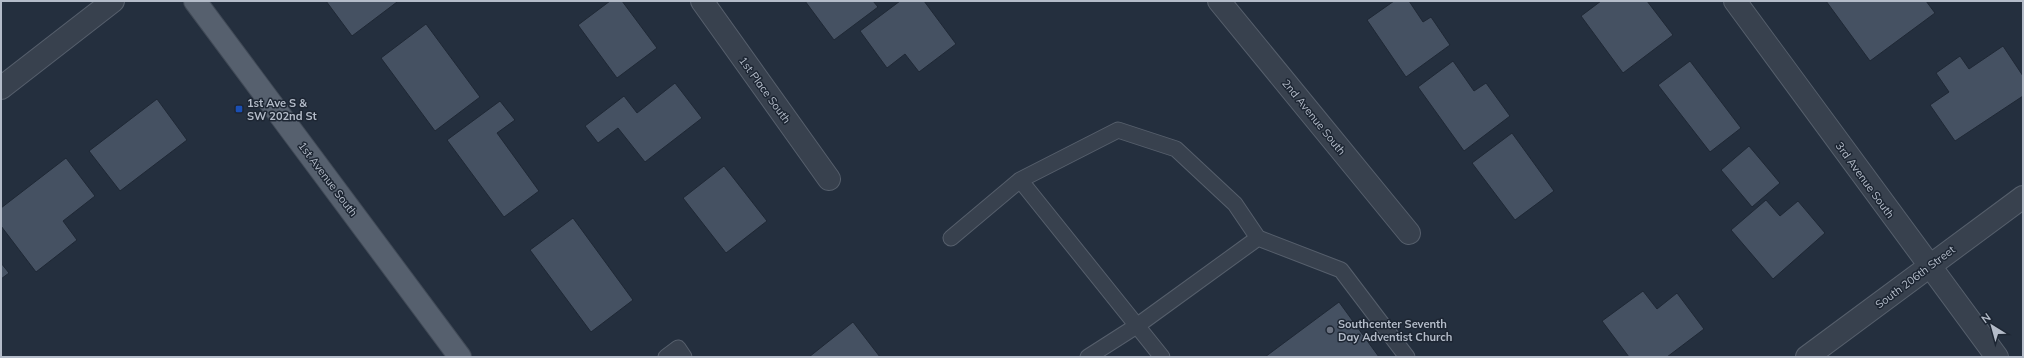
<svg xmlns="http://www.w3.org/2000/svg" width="2024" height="358" font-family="Mulish,sans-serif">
  <rect width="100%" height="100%" fill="#242f3e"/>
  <path fill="#455162" stroke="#1f2835" d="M326,1h70l1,1 -45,34z
    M610,1h12l35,47 -40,30 -39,-53z
    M805,1h68l5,6 -44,33z
    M900,1h24l32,43 -37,28 -14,-18 -18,14 -27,-37z
    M1394,1h15l14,21 8,-5 19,28 -44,32 -39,-57z
    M1601,1h46l26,34 -50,38 -42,-57z
    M1826,1h100l9,12 -65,48z
    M426,24l54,73 -45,34 -54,-73z
    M2003,46l20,30v20l-68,45 -25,-36 19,-13 -13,-19 24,-17 9,13z
    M1453,61l21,30 12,-8 24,33 -46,35 -46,-64z
    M1690,61l51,67 -31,24 -52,-67z
    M675,83l27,35 -57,44 -27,-34 -20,15 -13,-17 39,-30 13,17z
    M157,99l30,41 -67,51 -31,-40z
    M500,101l15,19 -18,13 42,58 -35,26 -57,-77z
    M1512,133l42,58 -39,29 -43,-57z
    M1749,146l31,37 -28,24 -31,-37z
    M66,158l29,38 -32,25 14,19 -41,32 -35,-46v-18z
    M724,166l43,55 -41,32 -43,-55z
    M1766,200l14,16 18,-15 27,32 -52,46 -42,-49z
    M573,218l60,82 -42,32 -61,-82z
    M1,263l8,10 -8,6z
    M1643,291l14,18 20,-16 27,36 -37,28h-38l-27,-36z
    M1339,302l40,55h-114z
    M853,322l27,35h-71z"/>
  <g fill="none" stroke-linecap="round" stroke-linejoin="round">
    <g stroke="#565f6c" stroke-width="17">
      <path id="service" d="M1020,180l142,177
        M951,238l69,-58 98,-50 58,19 59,55 23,34 -120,87 -50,32
        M1258,238l83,32 66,87
        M666,357l12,-9 6,9"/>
    </g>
    <g stroke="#565f6c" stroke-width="24">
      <path id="minor" d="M702,1l127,178
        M1219,1l190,232
        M1735,1l262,356
        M1,88l112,-87
        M1807,357l216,-160"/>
    </g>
    <g stroke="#414a57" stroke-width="24">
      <path id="primary" d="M195,1l265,356"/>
    </g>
    <use href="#service" stroke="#38414e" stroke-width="15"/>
    <use href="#minor" stroke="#38414e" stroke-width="22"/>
    <use href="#primary" stroke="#56606e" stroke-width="22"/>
  </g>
  <rect fill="#1a4fb4" stroke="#1d2633" stroke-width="1.5" x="235" y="105" width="8" height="8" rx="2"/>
  <circle fill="#6b7280" stroke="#1d2633" stroke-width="1.5" cx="1330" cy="330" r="4"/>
  <g text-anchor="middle" stroke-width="3" stroke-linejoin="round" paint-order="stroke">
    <g font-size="11" fill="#b4bcc9" stroke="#1d2633">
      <text transform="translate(765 90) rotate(54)" y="4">1st Place South</text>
      <text transform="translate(1314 117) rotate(51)" y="4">2nd Avenue South</text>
      <text transform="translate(328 179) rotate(53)" y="4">1st Avenue South</text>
      <text transform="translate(1865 180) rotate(54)" y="4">3rd Avenue South</text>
      <text transform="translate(1915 277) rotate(-37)" y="4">South 206th Street</text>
    </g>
    <g font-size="11" font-weight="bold" fill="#b4bcc9" stroke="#1d2633" text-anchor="start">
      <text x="247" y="107">1st Ave S &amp;<tspan x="247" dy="13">SW 202nd St</tspan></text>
      <text x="1338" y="328">Southcenter Seventh<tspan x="1338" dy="13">Day Adventist Church</tspan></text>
    </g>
  </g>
  <rect width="2024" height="358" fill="none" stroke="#b4bcc9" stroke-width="4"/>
  <g transform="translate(1992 326) rotate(323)" stroke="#1d2633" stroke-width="3" paint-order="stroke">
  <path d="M0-3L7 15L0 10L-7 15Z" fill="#b4bcc9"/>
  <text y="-6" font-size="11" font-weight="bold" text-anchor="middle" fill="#b4bcc9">N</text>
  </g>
</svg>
